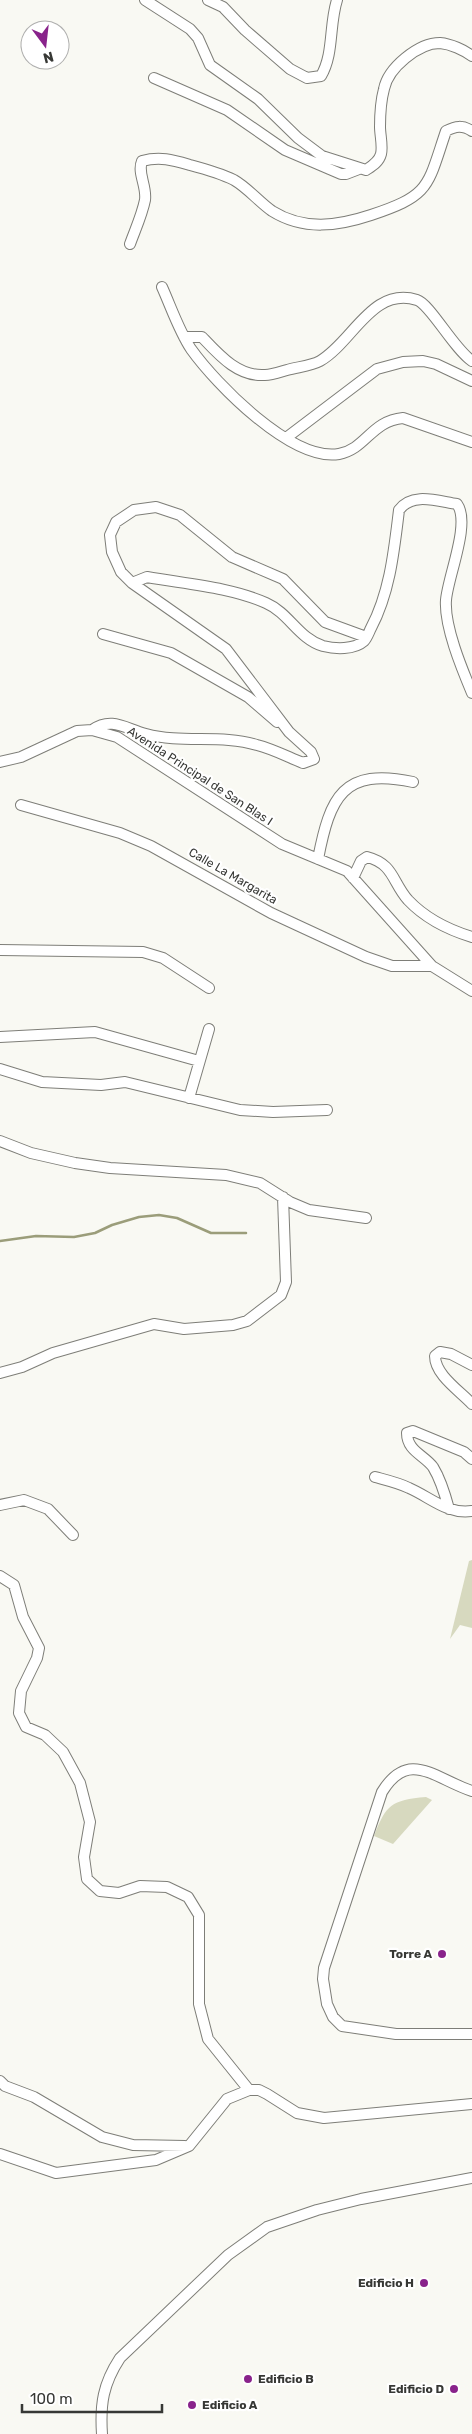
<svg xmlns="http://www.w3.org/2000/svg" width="472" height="2434" font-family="Rubik,sans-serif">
  <rect width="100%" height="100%" fill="#f9f9f3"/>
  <path fill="#d7d9bf" d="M472,1560v68l-12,-3 -10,14 19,-78z
    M426,1797l6,3 -39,44 -19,-8c12,-31 17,-36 52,-39z"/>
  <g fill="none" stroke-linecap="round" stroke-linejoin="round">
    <path stroke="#9b9d7a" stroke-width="2.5" d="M0,1241l36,-5 38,1 21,-4 17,-8 27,-8 20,-2 18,3 34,15h35"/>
    <g stroke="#7e7e78" stroke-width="12">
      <path id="street" d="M145,0l45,29 8,9 12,27 48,34 40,39 24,18 44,14c6,-4 13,-8 15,-16 2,-8 -1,-19 -1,-27 0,-12 1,-27 4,-38 4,-21 34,-46 56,-46 11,1 24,7 32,13
        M208,0l15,7 22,23 45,39 17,9 14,-2c13,-22 8,-51 16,-76
        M154,78l73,32 58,40 56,24h5l13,-5
        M130,244c5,-14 12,-29 15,-44 2,-14 -8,-27 -3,-39 18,-5 31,-1 48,4 15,4 30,8 44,15 14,8 25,22 38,31 32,20 66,15 99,4 60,-20 56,-28 75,-84 10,-5 16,-6 26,0
        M162,287c9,20 17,44 29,62 25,35 101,113 148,105 27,-5 32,-33 64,-36l69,24
        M184,337h18c17,18 36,40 63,38 7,0 15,-3 22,-5 10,-3 24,-4 33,-9 33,-19 52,-75 97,-61 13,4 37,49 55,61
        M286,438l91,-69 26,-7 20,-1 13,3 36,17
        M132,583l15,-6c39,7 83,10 119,26 23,10 33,36 57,43 12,3 31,4 41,-5 3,-3 5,-9 7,-13 19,-36 23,-77 28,-118 13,-18 38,-9 58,-6 14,19 -9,72 -11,96 -2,26 16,69 26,93
        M103,634l68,19 77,44 29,25
        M92,730c20,-14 34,-1 54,4 36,10 75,0 111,11 16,4 31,12 46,18l11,-4 -3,-7 -22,-20 -63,-83 -94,-66 -11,-11 -9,-20 -2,-17 6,-13 18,-12 22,-3 24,8 52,42 51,22 42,43 41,15
        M0,762l21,-5 56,-26 15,-1 25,7 165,107 65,27 85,95 40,25
        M21,805l99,28 31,13 120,67 95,44 26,9h40
        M318,859c12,-62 25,-92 95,-77
        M353,878l8,-17 6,-4c27,7 25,25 41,43 17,18 41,30 64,37
        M0,950l143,2 20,6 46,30
        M0,1037l95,-5 104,29
        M0,1069l42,13 59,3 24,-3 115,28 33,2 54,-2
        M189,1098l20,-69
        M0,1141l31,12 44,10 35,5 116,7 34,8 30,19 19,8 57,8
        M472,1365l-21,-11 -11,-2 -5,4c0,19 25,35 37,48
        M0,1373l22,-6 31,-14 101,-29 30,5 49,-4 14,-4 34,-26 5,-13 -3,-85
        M375,1477c11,3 24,6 34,11 21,9 39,27 63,23
        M0,1505l24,-5 24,9 25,26
        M449,1509c-4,-15 -8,-29 -16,-42 -9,-12 -26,-16 -26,-34l6,-2 51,21 8,7
        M0,1576l14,9 9,32 16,31 -2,10 -16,33 -2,22 7,14 19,8 18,17 17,31 10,39 -6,35 3,22 13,12 19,2 21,-7 27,1 21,10 11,18v89l9,35 41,51
        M472,1791c-37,-12 -63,-43 -90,1l-58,176 -1,11 4,25 6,13 9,9 54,8h76
        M0,2081l5,5 29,11 68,40 31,8 52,1
        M0,2154l56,19 100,-13 33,-14 38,-47 22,-9h10l8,4 30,19 27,5 148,-14
        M102,2434c-2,-30 1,-50 18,-76l108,-103 39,-28 50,-17 44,-11 111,-21"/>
    </g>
    <use href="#street" stroke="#fff" stroke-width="10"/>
  </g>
  <g fill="#89238b" stroke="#fff" stroke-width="2">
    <circle cx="442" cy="1954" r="5"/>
    <circle cx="424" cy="2283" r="5"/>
    <circle cx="248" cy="2379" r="5"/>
    <circle cx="454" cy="2389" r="5"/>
    <circle cx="192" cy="2405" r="5"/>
  </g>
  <g text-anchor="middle" stroke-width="4.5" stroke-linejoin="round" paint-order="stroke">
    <g font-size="12" fill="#373835" stroke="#fff">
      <text transform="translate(200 776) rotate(33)" y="4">Avenida Principal de San Blas I</text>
      <text transform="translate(233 876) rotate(30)" y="4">Calle La Margarita</text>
    </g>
    <g font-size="12" font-weight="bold" fill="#373835" stroke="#fff" text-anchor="end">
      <text x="432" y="1958">Torre A</text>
      <text x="414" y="2287">Edificio H</text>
      <text x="258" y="2383" text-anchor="start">Edificio B</text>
      <text x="444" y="2393">Edificio D</text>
      <text x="202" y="2409" text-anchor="start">Edificio A</text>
    </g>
  </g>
  <g transform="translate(45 45) rotate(165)"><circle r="24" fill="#ffffff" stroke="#afafae"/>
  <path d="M0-4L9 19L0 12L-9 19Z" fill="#89238b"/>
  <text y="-8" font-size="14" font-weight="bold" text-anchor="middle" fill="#373835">N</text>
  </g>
  <path d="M22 2404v8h140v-8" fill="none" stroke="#373835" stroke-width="2.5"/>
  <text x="30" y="2404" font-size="15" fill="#373835" stroke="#ffffff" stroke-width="4" paint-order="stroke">100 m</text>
</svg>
